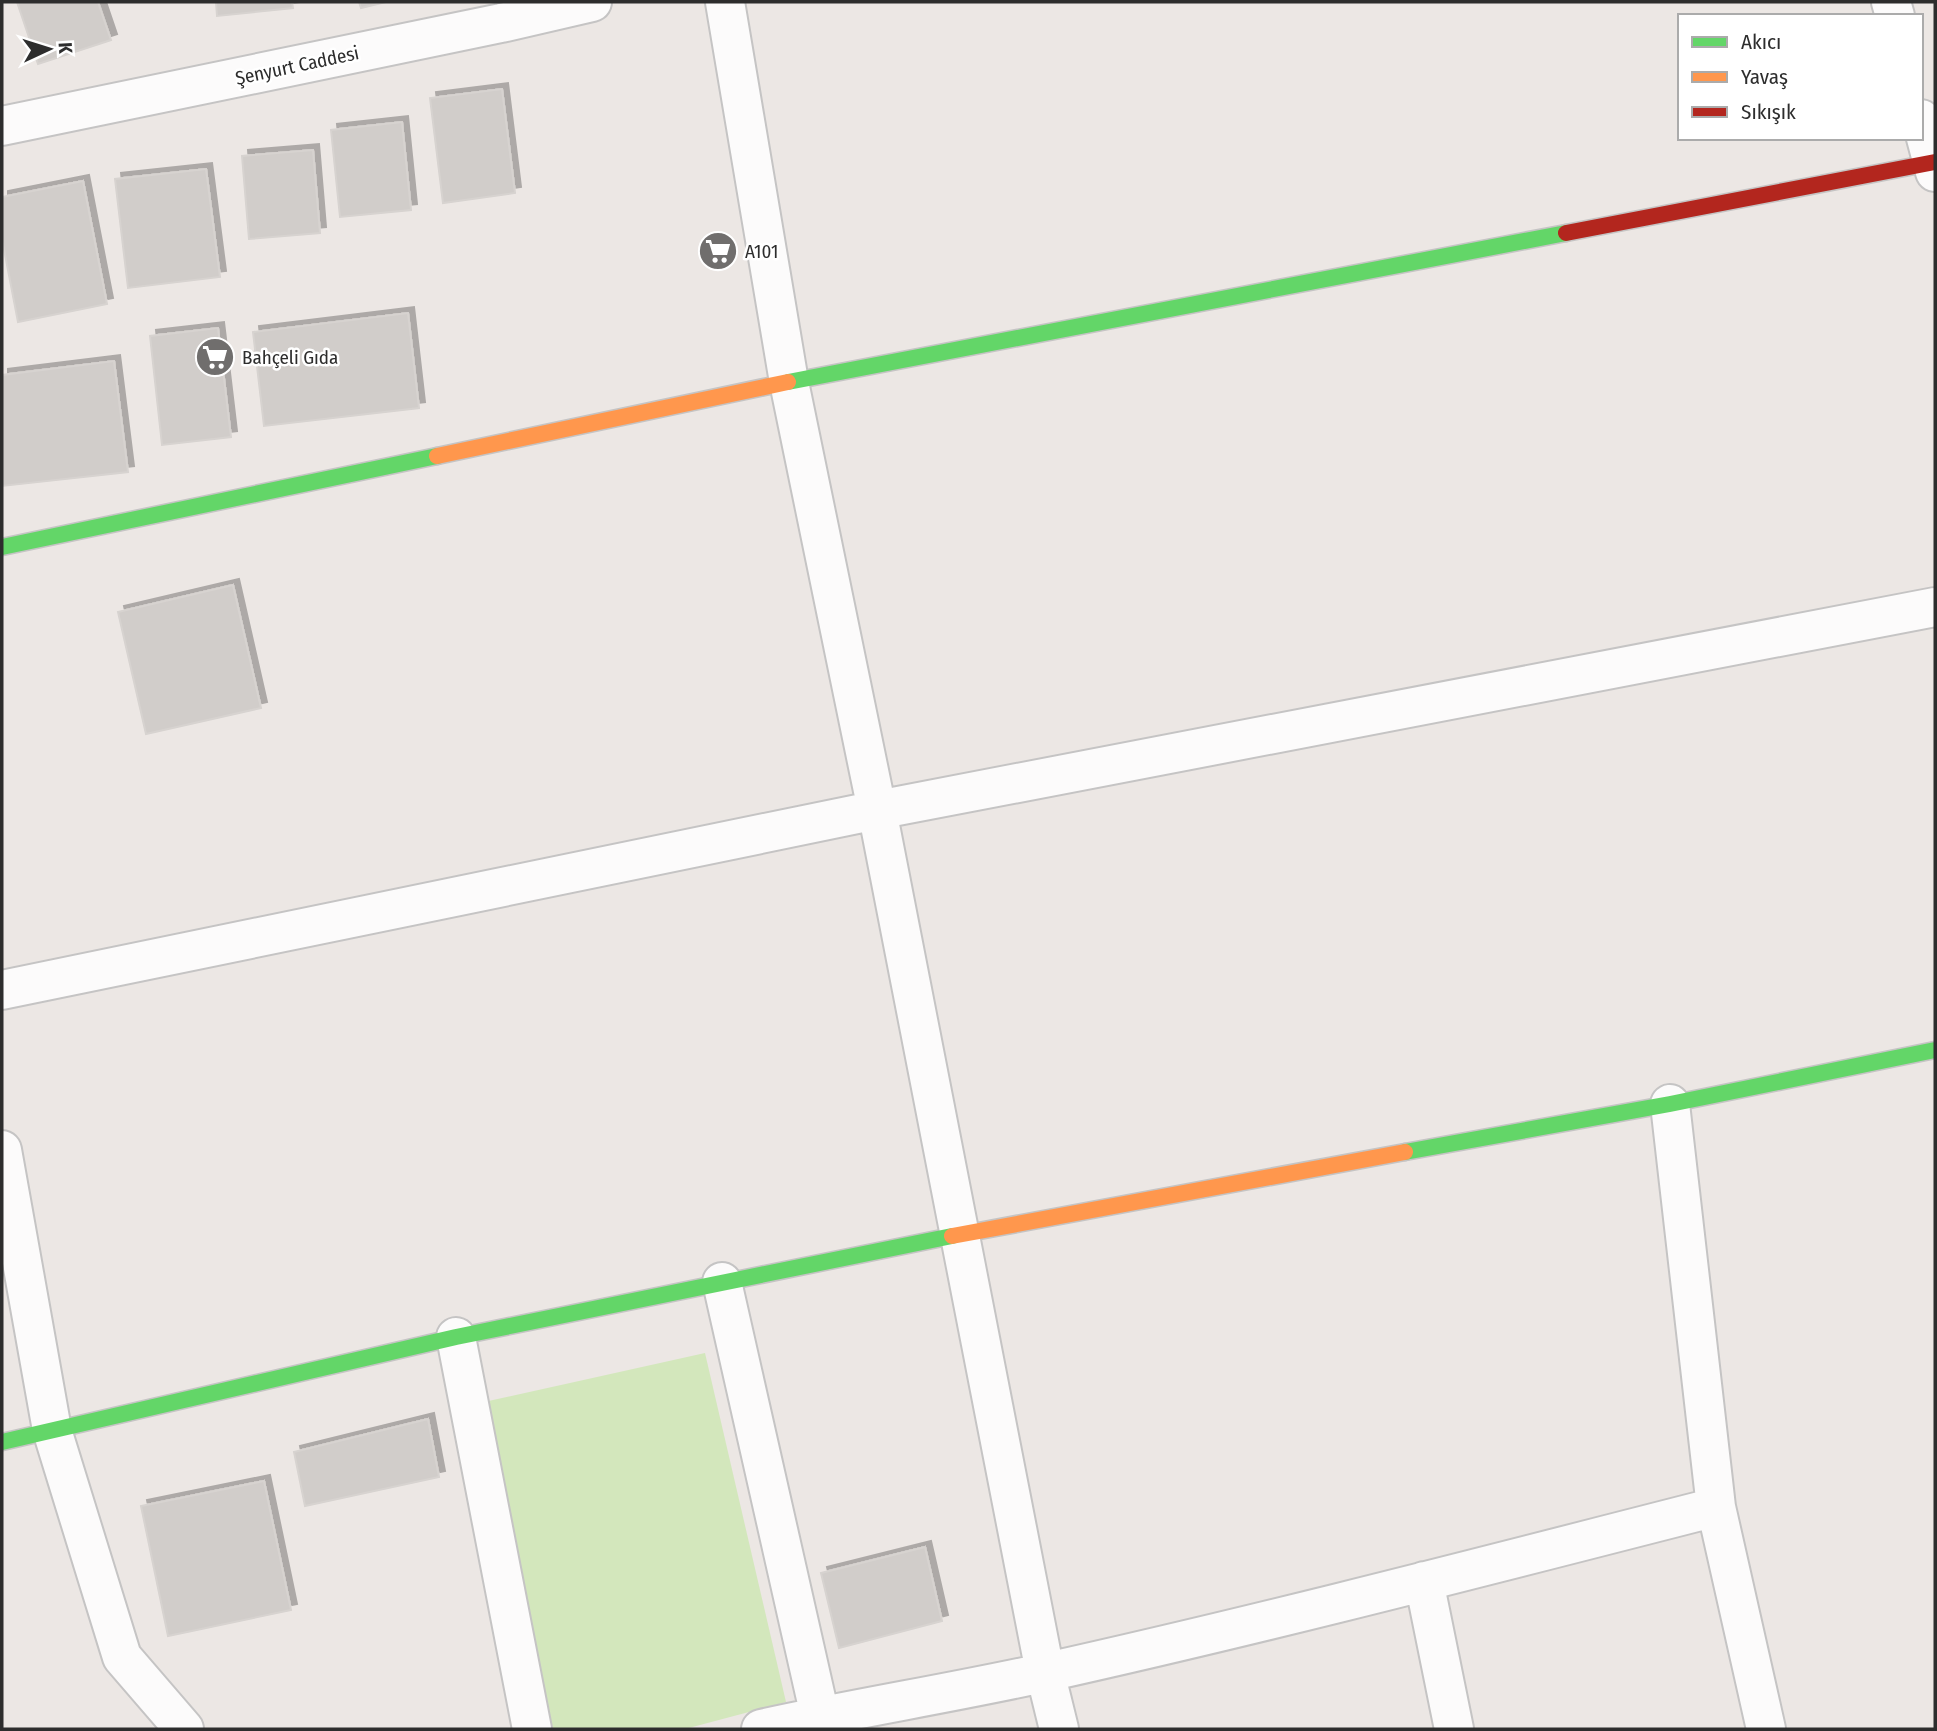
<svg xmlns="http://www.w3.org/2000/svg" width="1937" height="1731" font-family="'Fira Sans Condensed',sans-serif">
  <defs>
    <filter id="shadow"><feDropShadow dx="6" dy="-6" stdDeviation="0" flood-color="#0004"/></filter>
  </defs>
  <rect width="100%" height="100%" fill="#ece7e4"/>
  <path fill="#d3e7bc" d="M705,1353l81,349 -101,27h-132l-69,-327z"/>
  <path fill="#d1cdca" stroke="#d7d3d0" stroke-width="2" filter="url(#shadow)" d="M17,2h81l13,38 -73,24z
    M216,2h76l1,6 -76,8z
    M359,2h27l-25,6z
    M502,89l13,104 -72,10 -13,-105z
    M402,122l9,88 -71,7 -9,-87z
    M313,150l7,83 -71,6 -7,-83z
    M206,169l14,108 -92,11 -13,-109z
    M83,181l24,123 -89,18 -16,-83v-42z
    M408,313l11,95 -155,18 -11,-94z
    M218,328l13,109 -69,8 -12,-109z
    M114,361l14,111 -126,14v-111z
    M233,585l28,123 -115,26 -28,-122z
    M428,1419l11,58 -134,29 -11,-54z
    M264,1481l27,129 -123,26 -27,-130z
    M925,1547l17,74 -103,27 -18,-75z"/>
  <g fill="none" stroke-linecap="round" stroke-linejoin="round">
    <g stroke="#c5c4c4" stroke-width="42">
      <path id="street" d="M725,2l64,380 88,428 168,862 14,57
        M1891,2l4,14
        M1921,119l14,53
        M2,126l499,-103 91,-21
        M2,990l875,-180 1058,-203
        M1670,1104l46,403 50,222
        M2,1150l50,280 70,227 62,72
        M722,1282l98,434
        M456,1337l76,392
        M1424,1581l30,148
        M761,1729c95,-21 191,-36 286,-57 224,-50 446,-108 669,-165"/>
    </g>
    <g stroke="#c5c4c4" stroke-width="19">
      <path id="fast" d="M788,382l778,-149
        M2,547l435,-91
        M1405,1152l265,-48 265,-54
        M2,1442l454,-105 496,-101"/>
    </g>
    <g stroke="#c5c4c4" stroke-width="19">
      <path id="slow" d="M437,456l351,-74
        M952,1236l453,-84"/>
    </g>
    <g stroke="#c5c4c4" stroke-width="19">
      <path id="jam" d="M1566,233l369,-71"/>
    </g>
    <use href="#street" stroke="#fcfbfb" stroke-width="38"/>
    <use href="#fast" stroke="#63d668" stroke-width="16"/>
    <use href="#slow" stroke="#ff974d" stroke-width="16"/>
    <use href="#jam" stroke="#b3261e" stroke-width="16"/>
  </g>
  <defs>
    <g id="supermarket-disc" transform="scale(2.0125)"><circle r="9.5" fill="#706e6d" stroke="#fff"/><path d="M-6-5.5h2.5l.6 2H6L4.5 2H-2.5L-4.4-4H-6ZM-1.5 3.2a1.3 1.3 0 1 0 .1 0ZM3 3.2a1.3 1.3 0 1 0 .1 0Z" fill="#fff"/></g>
  </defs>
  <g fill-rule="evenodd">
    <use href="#supermarket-disc" x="718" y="251"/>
    <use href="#supermarket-disc" x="215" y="357"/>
  </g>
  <g text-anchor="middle" stroke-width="5" stroke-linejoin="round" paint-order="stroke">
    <g font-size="19" fill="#2d2d2d" stroke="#fff">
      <text transform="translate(297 65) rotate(-12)" y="7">Şenyurt Caddesi</text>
    </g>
    <g font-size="19" fill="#2d2d2d" stroke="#fff" text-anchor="start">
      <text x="745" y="258">A101</text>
      <text x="242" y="364">Bahçeli Gıda</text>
    </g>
  </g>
  <rect width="1937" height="1731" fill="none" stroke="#2d2d2d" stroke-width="7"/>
  <rect x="1678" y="14" width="245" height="126" fill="#ffffff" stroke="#ababab" stroke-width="2"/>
  <rect x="1692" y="37" width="35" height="10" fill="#63d668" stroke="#ababab" stroke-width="2"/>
  <text x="1741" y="49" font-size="21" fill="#2d2d2d">Akıcı</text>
  <rect x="1692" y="72" width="35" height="10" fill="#ff974d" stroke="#ababab" stroke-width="2"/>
  <text x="1741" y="84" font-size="21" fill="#2d2d2d">Yavaş</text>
  <rect x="1692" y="107" width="35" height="10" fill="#b3261e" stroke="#ababab" stroke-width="2"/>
  <text x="1741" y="119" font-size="21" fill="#2d2d2d">Sıkışık</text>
  <g transform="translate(49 49) rotate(86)" stroke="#ffffff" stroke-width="5" paint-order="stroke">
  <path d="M0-5L12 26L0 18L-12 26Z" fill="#2d2d2d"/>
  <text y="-10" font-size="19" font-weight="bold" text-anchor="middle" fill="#2d2d2d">K</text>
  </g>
</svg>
